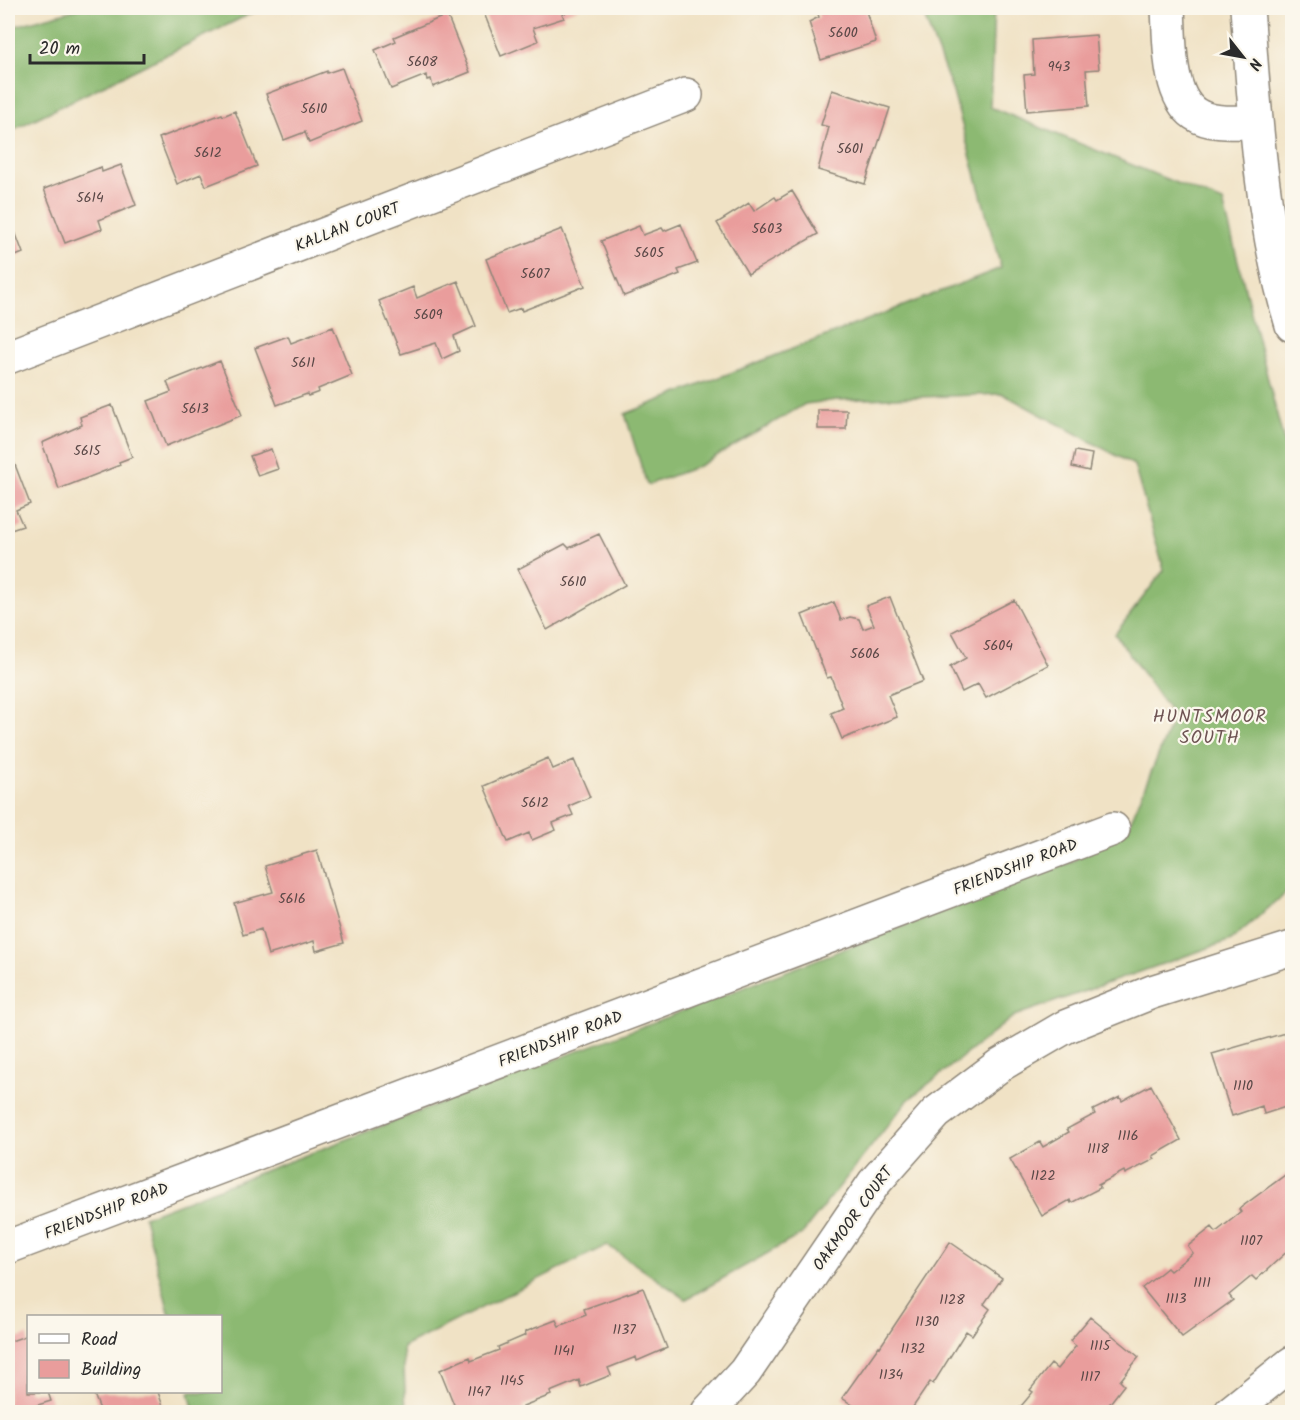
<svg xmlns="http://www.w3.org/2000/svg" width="1300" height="1420" font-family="Kalam,sans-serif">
  <rect width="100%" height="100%" fill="#fbf7ec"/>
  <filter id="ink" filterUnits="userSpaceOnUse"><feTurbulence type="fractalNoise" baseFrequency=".0167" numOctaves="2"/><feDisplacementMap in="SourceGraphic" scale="12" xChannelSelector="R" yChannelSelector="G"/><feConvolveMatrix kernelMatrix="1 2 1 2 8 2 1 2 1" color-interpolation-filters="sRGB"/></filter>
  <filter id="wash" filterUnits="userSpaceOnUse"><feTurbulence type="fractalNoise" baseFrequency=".008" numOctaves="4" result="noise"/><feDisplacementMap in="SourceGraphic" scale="24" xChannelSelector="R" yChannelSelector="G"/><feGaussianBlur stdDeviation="1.35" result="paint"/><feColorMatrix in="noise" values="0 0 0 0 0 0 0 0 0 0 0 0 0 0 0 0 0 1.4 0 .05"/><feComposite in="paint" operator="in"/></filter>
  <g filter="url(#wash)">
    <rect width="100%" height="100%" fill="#f0e2c5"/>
    <path fill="#8cb972" stroke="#5c724e" stroke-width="1.5" d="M81,8h181l-254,124v-104z
      M921,8h73l-4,99 233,95 62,244 7,22v420l-61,52 -217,76 -107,85 -105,133 -116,65 -79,-54 -204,102 3,65h-212l-5,-20h31v-76h-50l-26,-99 925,-354 58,-33 47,-113 -59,-83 49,-64 -30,-105 -131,-71 -166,6 -32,4 -106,62 -52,19 -22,-71 376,-146 -48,-176z"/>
    <g id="blocks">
      <path fill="#e99d9c" d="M482,8h98l-18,6 2,4 -31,10 5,13 -37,15z
        M816,8h49l11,34 -55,18 -12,-38 10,-5z
        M447,15l23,57 -37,15 -2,-8 -4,1 -1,-5 -35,14 -16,-39 21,-9 -2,-4z
        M1096,35l3,34 -13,1 3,36 -62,5 -3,-36 10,-1 -2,-34z
        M342,68l20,53 -53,22 -4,-11 -21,8 -18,-46 61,-23v2z
        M832,90l58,18 -25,76 -47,-14 11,-43 -8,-2z
        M235,111l22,55 -51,20 -5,-12 -24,10 -18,-46 63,-24 1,2z
        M121,165l15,40 -37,15 3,9 -37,14 -21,-54 57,-22 1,5z
        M792,191l26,43 -70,40 -31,-51 32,-20 5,8 21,-14 2,3z
        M8,213l15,40 -15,6z
        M681,224l16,39 -19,7 2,4 -56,22 -23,-55 38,-15 4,9 19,-7 2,3z
        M562,229l23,57 -63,25 -1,-3 -14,5 -21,-54z
        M458,281l18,45 -22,10 5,15 -17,8 -6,-16 -35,11 -22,-53 34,-14 4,11z
        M333,327l19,48 -34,14 1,3 -11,4 -1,-2 -30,11 -22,-57 33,-12 3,7z
        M220,361l22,54 -76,31 -18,-45 23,-9 -4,-10z
        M112,405l20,52 -13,5 1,3 -61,24 -17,-46 40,-18 -2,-8z
        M818,410h29l-1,19h-28z
        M271,449l7,20 -20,7 -8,-20z
        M1075,451l17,3 -3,17 -17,-4z
        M12,457l18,47 -14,6 7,16 -15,5v-72z
        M599,534l26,51 -78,45 -29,-61 47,-25 4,4z
        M890,597l33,84 -35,14 9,22 -55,22 -11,-26 12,-5 -12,-31 -4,1 -25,-63 32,-13 7,18 9,-3 9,2 4,10 11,-4 -8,-19z
        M1014,600l34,65 -62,33 -8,-14 -16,8 -12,-25 16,-9 -14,-26z
        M548,758l5,11 21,-9 16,37 -21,9 4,9 -20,8 3,7 -24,10 -3,-7 -21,9 -24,-56z
        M317,850l27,93 -28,8 -2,-10 -46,14 -7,-26 -18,6 -9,-32 39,-11 -8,-26z
        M1292,1031v74l-28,9 -2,-8 -30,10 -20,-62z
        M1151,1085l30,55 -28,16 2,3 -30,15 -1,-3 -26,14 2,3 -29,15 -1,-3 -28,16 -32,-57 30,-17 3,5 26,-15 -2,-3 28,-15 -2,-4 27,-13 2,4z
        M1292,1164v83l-36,33 -4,-4 -23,19 4,5 -51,37 -40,-49 25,-20 3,3 23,-18 -5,-7 24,-19 4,5 25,-20 -2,-3 50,-37 -2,-4z
        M950,1242l52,36 -18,26 6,5 -18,26 -6,-4 -33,53 -3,-2 -17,25 3,2 -2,3h-51l-21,-14 37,-52 1,1z
        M643,1288l24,60 -30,13 -1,-4 -28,11 3,7 -30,12 -2,-7 -29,12 1,3 -28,11 1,4 -6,2h-61l-17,-42 30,-13 1,4 28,-11 -1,-3 28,-12 -1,-3 31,-12 3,6 27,-11 -2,-6z
        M1090,1317l49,40 -19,24 4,4 -20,26 -6,-4 -4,5h-78l17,-20 -3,-2 21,-26 6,5 19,-23 -6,-5z
        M28,1335v57h20l3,9 -36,11h-7v-70z
        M93,1392h65l7,20h-64z"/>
    </g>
  </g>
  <g filter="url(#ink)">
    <use href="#blocks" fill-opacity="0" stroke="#8e8678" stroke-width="1.5"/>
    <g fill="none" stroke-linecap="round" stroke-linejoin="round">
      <g stroke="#8e8678" stroke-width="36">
        <path id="minor" d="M1168,8c2,30 -1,87 27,106 16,11 42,8 61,8
          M1247,8c8,104 14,216 45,317
          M8,357l678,-262
          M8,1247l1105,-418
          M708,1412l37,-40 129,-189 62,-70 64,-48 65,-38 87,-35 140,-44
          M1231,1412l61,-49"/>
      </g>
      <use href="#minor" stroke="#fff" stroke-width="33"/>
    </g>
  </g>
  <g text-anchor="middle" stroke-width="4.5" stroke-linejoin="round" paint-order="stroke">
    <g font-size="14" fill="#5a4847">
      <text x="843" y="37">5600</text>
      <text x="422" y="66">5608</text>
      <text x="1059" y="71">943</text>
      <text x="314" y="113">5610</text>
      <text x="850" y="153">5601</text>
      <text x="208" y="157">5612</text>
      <text x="90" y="202">5614</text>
      <text x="767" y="233">5603</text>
      <text x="649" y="257">5605</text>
      <text x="535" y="278">5607</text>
      <text x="428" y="319">5609</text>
      <text x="303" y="367">5611</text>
      <text x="195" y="413">5613</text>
      <text x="87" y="455">5615</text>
      <text x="573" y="586">5610</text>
      <text x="998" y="650">5604</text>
      <text x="865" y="658">5606</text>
      <text x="535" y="807">5612</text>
      <text x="292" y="903">5616</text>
      <text x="1243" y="1090">1110</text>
      <text x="1128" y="1140">1116</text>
      <text x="1098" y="1153">1118</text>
      <text x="1043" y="1180">1122</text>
      <text x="1251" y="1245">1107</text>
      <text x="1202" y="1287">1111</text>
      <text x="1176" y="1303">1113</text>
      <text x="952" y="1304">1128</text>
      <text x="927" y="1326">1130</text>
      <text x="624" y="1334">1137</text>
      <text x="1100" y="1350">1115</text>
      <text x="913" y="1353">1132</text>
      <text x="564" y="1355">1141</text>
      <text x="891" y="1379">1134</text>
      <text x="1090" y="1381">1117</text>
      <text x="512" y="1385">1145</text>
      <text x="479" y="1396">1147</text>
    </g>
    <g font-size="16" fill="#2b2b2b" stroke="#fbf7ec">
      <text transform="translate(347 226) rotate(-21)" y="6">KALLAN COURT</text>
      <text transform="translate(1015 866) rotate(-21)" y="6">FRIENDSHIP ROAD</text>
      <text transform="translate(560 1038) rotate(-21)" y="6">FRIENDSHIP ROAD</text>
      <text transform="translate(106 1210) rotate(-21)" y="6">FRIENDSHIP ROAD</text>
      <text transform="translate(852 1218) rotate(-54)" y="6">OAKMOOR COURT</text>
    </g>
    <g font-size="18" letter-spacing="1.5" fill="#6e5353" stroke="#fbf7ec">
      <text x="1210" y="722">HUNTSMOOR<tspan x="1210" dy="21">SOUTH</tspan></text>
    </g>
  </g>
  <rect width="1300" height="1420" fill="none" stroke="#fbf7ec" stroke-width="30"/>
  <rect x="27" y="1315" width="195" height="78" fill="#fbf7ec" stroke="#a8a59f" stroke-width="1.5"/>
  <rect x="39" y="1334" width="30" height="9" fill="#ffffff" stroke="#a8a59f" stroke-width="1.5"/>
  <text x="81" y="1345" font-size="18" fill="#2b2b2b">Road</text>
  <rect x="39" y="1360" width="30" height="18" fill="#e99d9c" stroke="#a8a59f" stroke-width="1.5"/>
  <text x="81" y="1375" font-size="18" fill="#2b2b2b">Building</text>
  <g transform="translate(1243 57) rotate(121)" stroke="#fbf7ec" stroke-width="4.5" paint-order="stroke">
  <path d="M0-4.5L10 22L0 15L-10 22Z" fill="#2b2b2b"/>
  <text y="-9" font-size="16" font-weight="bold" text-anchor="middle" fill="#2b2b2b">N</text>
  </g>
  <path d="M30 54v9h114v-9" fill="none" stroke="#2b2b2b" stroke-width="3"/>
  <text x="39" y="54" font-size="18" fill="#2b2b2b" stroke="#fbf7ec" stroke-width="4.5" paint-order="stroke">20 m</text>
</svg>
